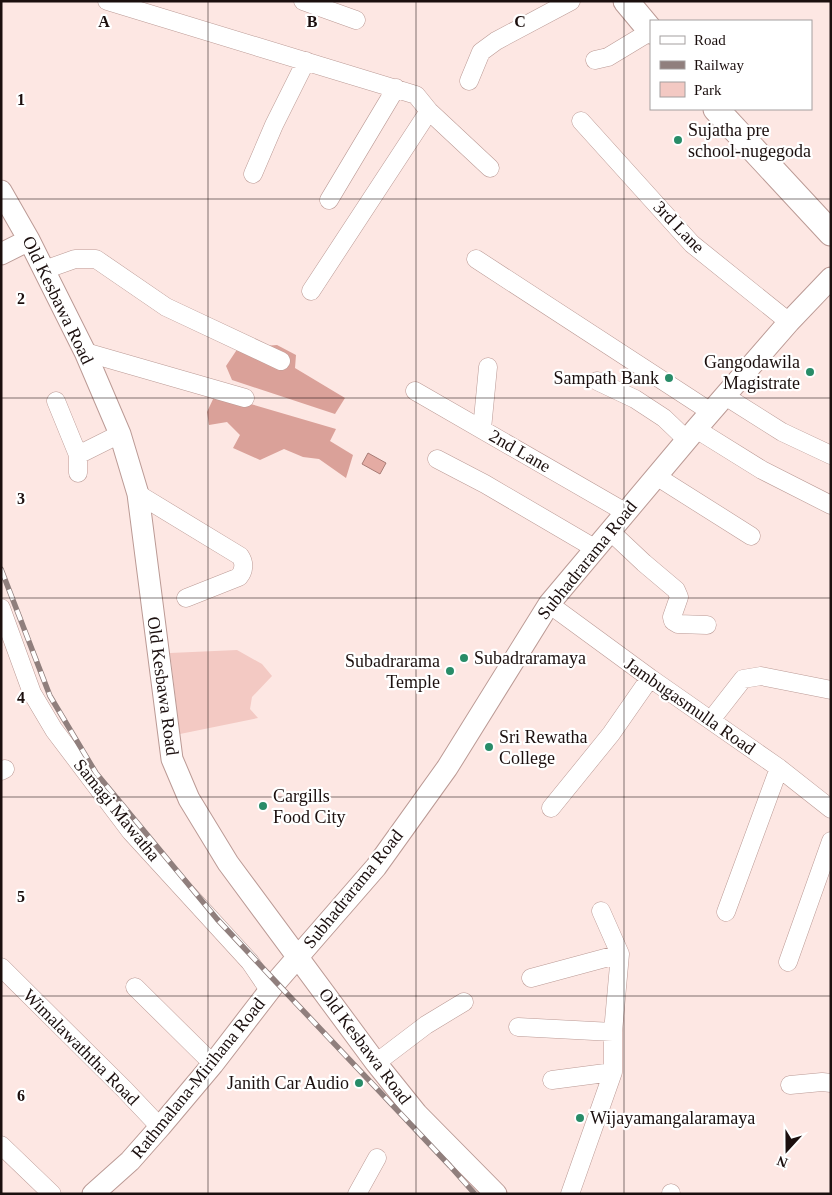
<svg xmlns="http://www.w3.org/2000/svg" width="832" height="1195" font-family="'Times New Roman',serif">
  <rect width="100%" height="100%" fill="#fde7e3"/>
  <path fill="#f3c9c3" d="M237,650l25,14 10,12 -20,21 -2,12 8,9 -78,16 -10,-81z"/>
  <path fill="#daa199" d="M277,345l19,10 -1,13 50,30 -10,16 -103,-34 -6,-14 12,-18z
    M220,395l116,34 -6,12 23,14 -7,23 -27,-19 -16,-2 -19,-8 -24,11 -27,-12 7,-13 -13,-13 -18,3 -2,-13 7,-15z"/>
  <path fill="#e4aba3" stroke="#a87c76" d="M368,453l18,10 -6,11 -18,-10z"/>
  <g fill="none" stroke-linecap="round" stroke-linejoin="round">
    <g stroke="#bb9a95" stroke-width="19">
      <path id="minor" d="M107,1l309,94 13,16 61,57
        M303,1l53,19
        M595,60l13,-3 43,-26
        M469,81l12,-29 15,-11 75,-40
        M581,121l111,123 97,78
        M253,174l21,-49 32,-64
        M329,200l67,-112
        M476,259l235,153
        M44,270l31,-11h21l70,48 115,54
        M311,291l118,-180
        M85,352l160,46
        M597,381l38,18 29,19 23,22
        M415,391l210,121
        M725,396l57,36 49,23
        M56,401l22,54
        M482,429l6,-62
        M696,429l66,41 69,35
        M437,459l48,25 111,65
        M78,473v-18l42,-21
        M656,476l95,60
        M138,494l102,62c5,7 4,15 -1,21l-53,21
        M610,531l34,32 32,27 3,7 -7,20 1,4 5,3 29,1
        M549,604l101,74 129,90 52,41
        M1,608l31,85 22,37 77,102 119,130 19,28
        M711,720l32,-41 18,-3 70,14
        M1,771l4,-2
        M551,808l60,-74 39,-56
        M726,912l53,-144
        M788,962l43,-121
        M1,967l124,123 35,37
        M531,978l89,-24
        M135,987l78,77
        M518,1027l95,5
        M376,1063l50,-38 38,-23
        M552,1080l61,-8
        M790,1085l32,-3 9,1
        M1,1145l51,49
        M357,1194l20,-36
        M570,1194l43,-122v-40l7,-78 -19,-43
        M671,1194v-1"/>
    </g>
    <g stroke="#bb9a95" stroke-width="23">
      <path id="major" d="M1,191l28,49 56,112 35,82 18,60 34,265 17,40 39,64 148,200 41,51 79,80
        M1,254l28,-14
        M93,1194l37,-33 30,-34 53,-63 63,-82 100,-115 71,-99 102,-164 147,-175 93,-107 42,-44"/>
    </g>
    <g stroke="#bb9a95" stroke-width="27">
      <path id="highway" d="M626,1l25,30
        M716,109l115,124"/>
    </g>
    <use href="#minor" stroke="#fff" stroke-width="18"/>
    <use href="#major" stroke="#fff" stroke-width="21"/>
    <use href="#highway" stroke="#fff" stroke-width="25"/>
    <g stroke="#907f7d" stroke-width="5.5">
      <path id="rail" d="M1,569l49,127 46,77 121,146 59,63 174,184 25,28"/>
    </g>
    <use href="#rail" stroke="#fff" stroke-width="4" stroke-dasharray="11" stroke-linecap="butt"/>
  </g>
  <path fill="none" stroke="#1b0f0e" stroke-width="1" stroke-opacity="0.55" d="M208,1v1193M416,1v1193M624,1v1193M1,199h830M1,398h830M1,598h830M1,797h830M1,996h830"/>
  <g fill="#288c68" stroke="#fff" stroke-width="2">
    <circle cx="678" cy="140" r="5"/>
    <circle cx="810" cy="372" r="5"/>
    <circle cx="669" cy="378" r="5"/>
    <circle cx="464" cy="658" r="5"/>
    <circle cx="450" cy="671" r="5"/>
    <circle cx="489" cy="747" r="5"/>
    <circle cx="263" cy="806" r="5"/>
    <circle cx="359" cy="1083" r="5"/>
    <circle cx="580" cy="1118" r="5"/>
  </g>
  <g text-anchor="middle" stroke-width="4.5" stroke-linejoin="round" paint-order="stroke">
    <g font-size="18" fill="#1b0f0e" stroke="#fff" text-anchor="start">
      <text x="688" y="136">Sujatha pre<tspan x="688" dy="21">school-nugegoda</tspan></text>
      <text x="800" y="368" text-anchor="end">Gangodawila<tspan x="800" dy="21">Magistrate</tspan></text>
      <text x="659" y="384" text-anchor="end">Sampath Bank</text>
      <text x="474" y="664">Subadraramaya</text>
      <text x="440" y="667" text-anchor="end">Subadrarama<tspan x="440" dy="21">Temple</tspan></text>
      <text x="499" y="743">Sri Rewatha<tspan x="499" dy="21">College</tspan></text>
      <text x="273" y="802">Cargills<tspan x="273" dy="21">Food City</tspan></text>
      <text x="349" y="1089" text-anchor="end">Janith Car Audio</text>
      <text x="590" y="1124">Wijayamangalaramaya</text>
    </g>
    <g font-size="18" fill="#1b0f0e" stroke="#fff">
      <text transform="translate(679 227) rotate(46)" y="6">3rd Lane</text>
      <text transform="translate(58 300) rotate(64)" y="6">Old Kesbawa Road</text>
      <text transform="translate(520 451) rotate(30)" y="6">2nd Lane</text>
      <text transform="translate(587 560) rotate(-51)" y="6">Subhadrarama Road</text>
      <text transform="translate(163 686) rotate(82)" y="6">Old Kesbawa Road</text>
      <text transform="translate(690 706) rotate(35)" y="6">Jambugasmulla Road</text>
      <text transform="translate(117 810) rotate(51)" y="6">Samagi Mawatha</text>
      <text transform="translate(353 889) rotate(-51)" y="6">Subhadrarama Road</text>
      <text transform="translate(365 1046) rotate(53)" y="6">Old Kesbawa Road</text>
      <text transform="translate(81 1047) rotate(45)" y="6">Wimalawaththa Road</text>
      <text transform="translate(198 1078) rotate(-51)" y="6">Rathmalana-Mirihana Road</text>
    </g>
  </g>
  <g font-size="16" text-anchor="middle" font-weight="bold" fill="#1b0f0e" stroke="#fff" stroke-width="4.5" stroke-linejoin="round" paint-order="stroke">
    <text x="104" y="27">A</text>
    <text x="312" y="27">B</text>
    <text x="520" y="27">C</text>
    <text x="21" y="105">1</text>
    <text x="21" y="304">2</text>
    <text x="21" y="504">3</text>
    <text x="21" y="703">4</text>
    <text x="21" y="902">5</text>
    <text x="21" y="1101">6</text>
  </g>
  <rect width="832" height="1195" fill="none" stroke="#1b0f0e" stroke-width="5"/>
  <rect x="650" y="20" width="162" height="90" fill="#ffffff" stroke="#a49f9f"/>
  <rect x="660" y="36" width="25" height="8" fill="#ffffff" stroke="#a49f9f"/>
  <text x="694" y="45" font-size="15" fill="#1b0f0e">Road</text>
  <rect x="660" y="61" width="25" height="8" fill="#907f7d" stroke="#a49f9f"/>
  <text x="694" y="70" font-size="15" fill="#1b0f0e">Railway</text>
  <rect x="660" y="82" width="25" height="15" fill="#f3c9c3" stroke="#a49f9f"/>
  <text x="694" y="95" font-size="15" fill="#1b0f0e">Park</text>
  <g transform="translate(787 1150) rotate(201)" stroke="#ffffff" stroke-width="4" paint-order="stroke">
  <path d="M0-4L9 19L0 12L-9 19Z" fill="#1b0f0e"/>
  <text y="-8" font-size="14" font-weight="bold" text-anchor="middle" fill="#1b0f0e">N</text>
  </g>
</svg>
